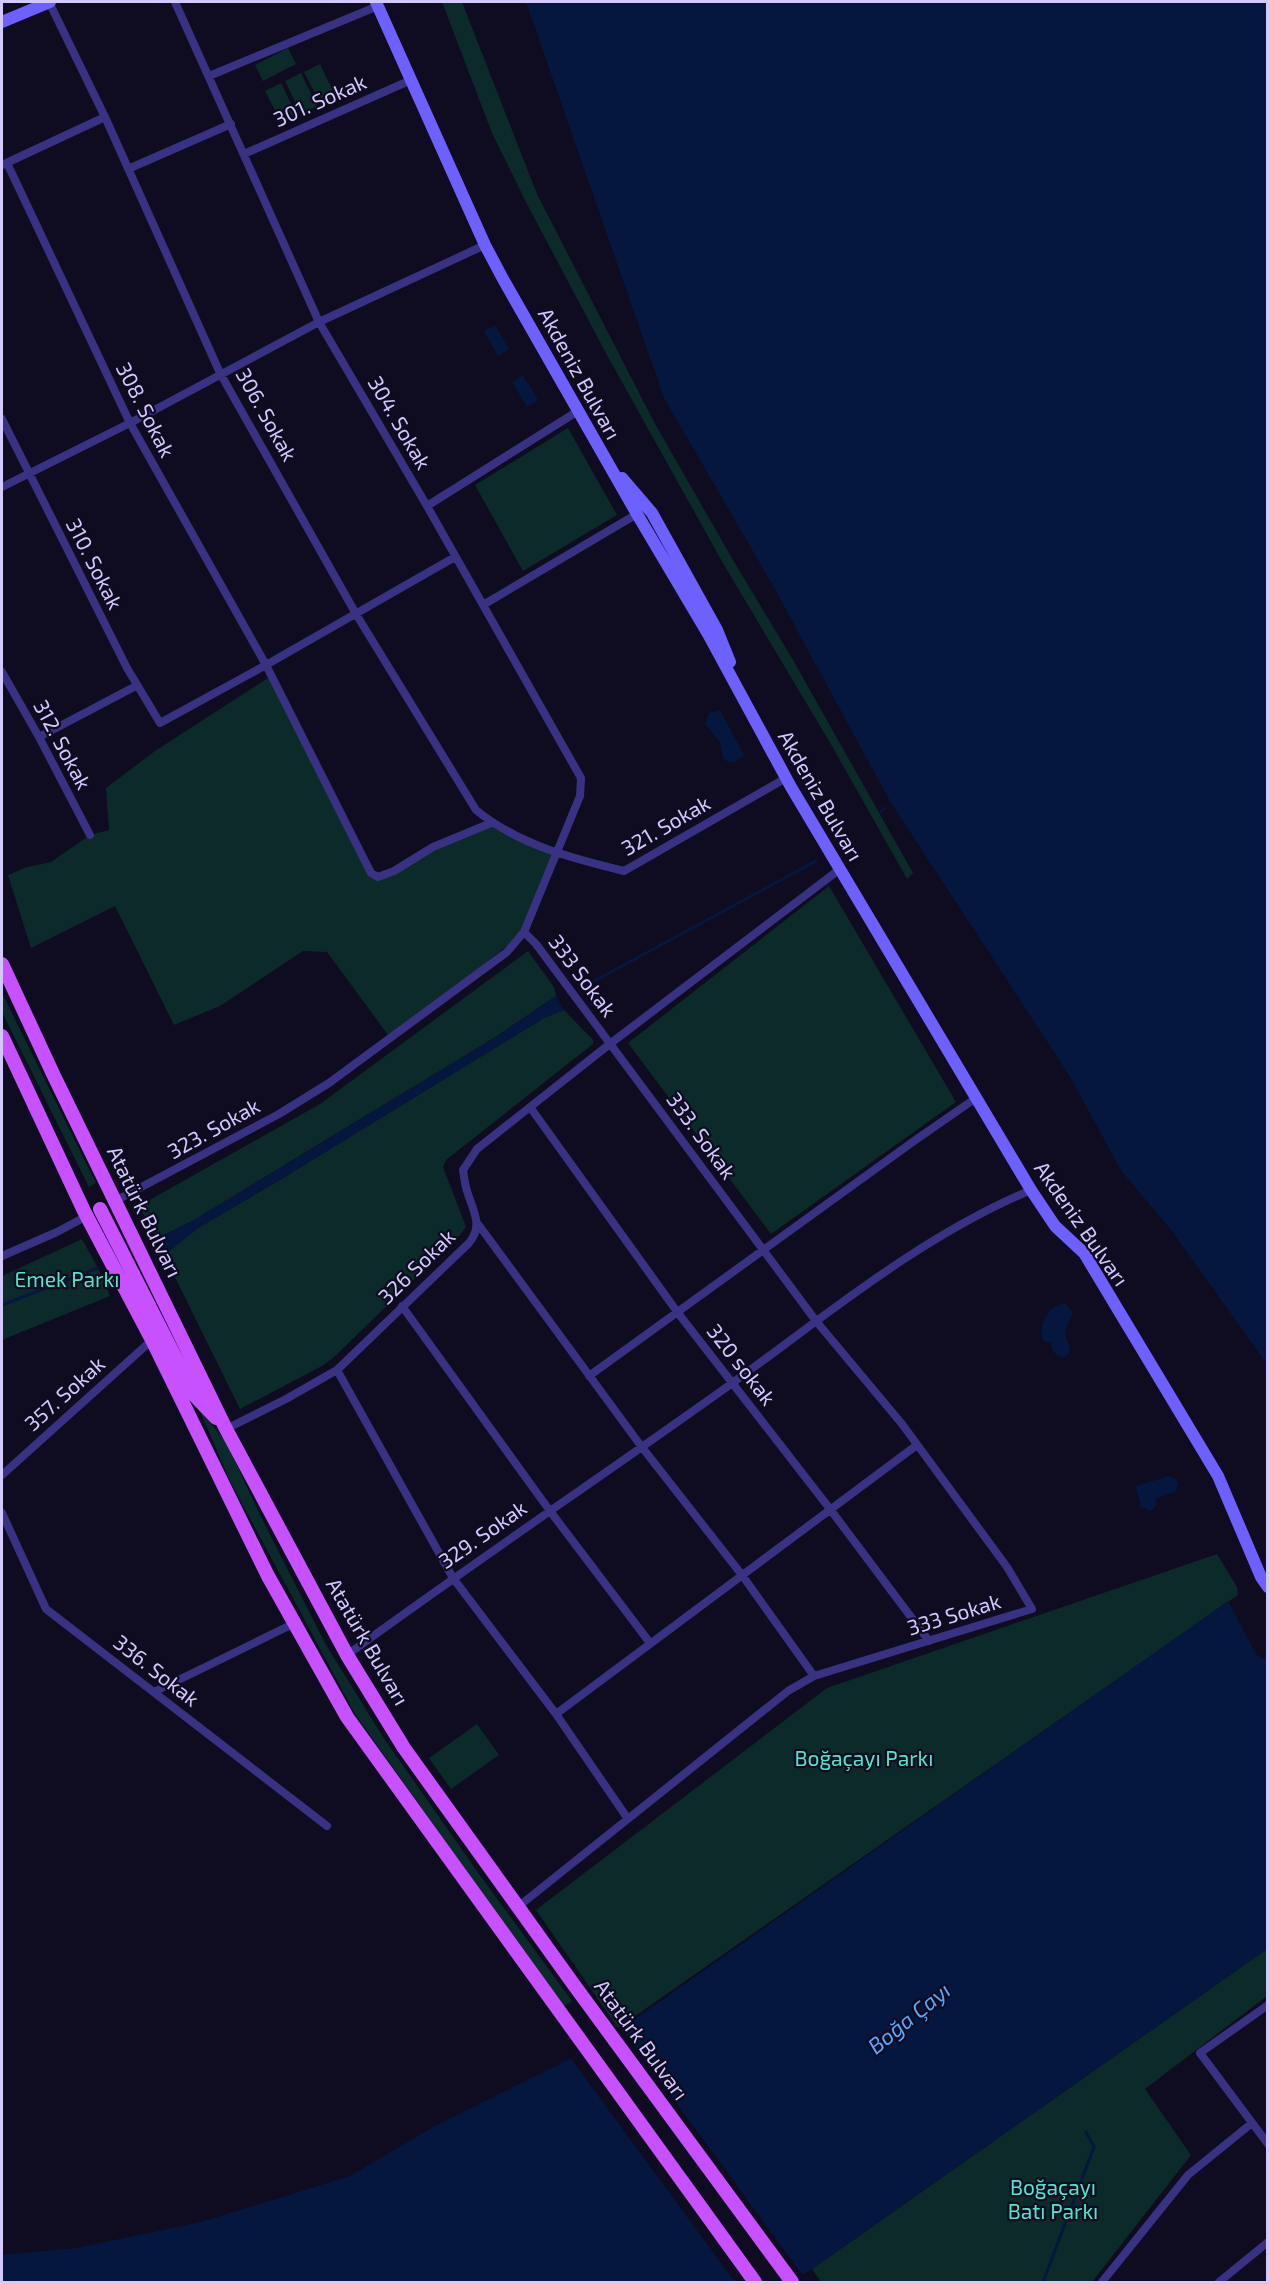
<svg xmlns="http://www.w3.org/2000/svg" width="1269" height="2284" font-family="'Exo 2',sans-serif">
  <rect width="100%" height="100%" fill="#0f0b20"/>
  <path fill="#0d2a2a" d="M442,2h20l75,192 117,228 79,138 60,100 120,213 -6,6 -75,-133 -108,-181 -116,-208 -80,-151 -36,-73z
    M288,48l8,16 -33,17 -8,-16z
    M320,64l16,33 -15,8 -17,-33z
    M301,73l16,33 -16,8 -16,-33z
    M281,83l16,33 -15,8 -17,-33z
    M568,428l49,87 -94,56 -48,-86z
    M271,676l107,201 113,-54 65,31 -32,78 -133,107 -64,-87 -24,-1 -83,55 -46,19 -59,-119 -84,42 -23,-73 19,-8 24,-5 39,-27 19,-5 -3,-42 49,-37z
    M829,886l127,216 -185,132 -143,-191z
    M528,951l26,36 2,9 -62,42 -300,182 -34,17h-5l-16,-31 181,-102z
    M2,993l94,190 -7,4 -87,-175z
    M564,1010l29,30v4l-147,116 -3,7 23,60 -6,8 -127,123 -11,8 -82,43 -76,-154 34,-27 80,-47 266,-163z
    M82,1239l16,29 12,28 -108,44v-64z
    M199,1409l27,33 38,81 62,122 57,92 96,137 93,127 -9,6 -208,-293 -125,-233z
    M1217,1554l20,33 1,8 -620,433 -82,-118 291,-222z
    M477,1724l22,31 -48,34 -22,-31z
    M1267,1949v47l-122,93 46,66 -99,127h-271l-9,-13z"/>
  <path fill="#05173f" d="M526,2h741v1362l-98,-137 -47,-55 -53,-97 -178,-272 -119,-219 -108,-186z
    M495,325l14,24 -11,7 -14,-25z
    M523,375l15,25 -11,7 -15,-25z
    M720,710l24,45c-6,6 -14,11 -21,3l-3,-16 -15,-18 4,-11z
    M556,996l8,14 -20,8 -266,163 -80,47 -34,27 -9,-18h5l34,-17 300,-182z
    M1063,1303l4,2 6,7 -8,19c0,12 12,19 -2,27l-10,-6 -2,-9 -8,-2c-5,-15 4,-34 20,-38z
    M1169,1476l8,4 1,4 -3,8 -20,7 2,4 -4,7 -5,1 -4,-4 -3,1 -5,-22z
    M1228,1601l28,53 7,5h4v290l-455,320 -23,13h-787v-27l74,-7 125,-26 149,-46 83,-49 165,-82z"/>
  <path fill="#0f0b20" d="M620,2026l184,251 -9,5h-60l-166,-226 28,-14z"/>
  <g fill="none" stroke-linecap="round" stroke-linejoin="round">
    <path stroke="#05173f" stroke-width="3" d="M881,812l4,-4
      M587,985l229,-124
      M2,1305l96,-37
      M1043,2282l51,-135 -8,-15"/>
    <path stroke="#393283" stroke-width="8" d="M49,2l56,115 115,256 136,241 120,196c43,35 95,48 148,61l162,-93
      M209,76l169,-70
      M244,154l167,-74
      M7,163l123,260 136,242 105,208 7,4 16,-6 39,-24 58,-24
      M2,165l103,-48
      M128,169l103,-45
      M2,419l125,249 33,55 106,-58 189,-108
      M2,487l128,-64 189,-101 166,-77
      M427,506l151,-95
      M483,605l154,-91
      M2,672l37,65 51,98
      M39,737l97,-51
      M530,1107l148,206 152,196 99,132
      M115,1201l164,-87 50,-31 178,-131 17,-20 56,-136 1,-18 -154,-272 -108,-184 -144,-320
      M478,1224l163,222 101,129 72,101
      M2,1256l55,-24 30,-16
      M402,1306l148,205 100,132
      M337,1370l116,208 103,136 72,105
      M589,1376l325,-235 62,-43
      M226,1429l60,-30 51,-29 132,-127c14,-17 5,-30 -1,-49 -3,-8 -4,-17 -5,-24l14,-21 134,-106 229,-174
      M2,1475l150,-135
      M2,1513l44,96 281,217
      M347,1655c127,-93 257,-180 384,-271 97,-70 190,-148 300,-194
      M154,1692l141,-69
      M556,1714l361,-269
      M519,1906l269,-215 26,-15 218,-67 -25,-42 -105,-143 -86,-103 -280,-377 -12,-12
      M1268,2005l-68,48 68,91
      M1102,2282l86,-107 64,-52
      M1219,2282l49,-40"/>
    <path stroke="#6d60ff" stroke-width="12" d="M376,2l109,243 18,34 134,235 71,120 83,153 240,403 24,36 29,27 134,223 43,101 7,10
      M2,22l48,-20
      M622,478l30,35 65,117 13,32"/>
    <path stroke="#c750ff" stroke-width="14" d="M2,964l52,112 172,353 121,226 57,93 170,237 218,297
      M2,1036l82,175 68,129 116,236 79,141 408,565
      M100,1209l95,187 21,22"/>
  </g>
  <g text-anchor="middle" stroke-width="4.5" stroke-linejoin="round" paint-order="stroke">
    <g font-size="21" fill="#d3c9ff" stroke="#0f0b20">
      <text transform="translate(320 101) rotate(-24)" y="7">301. Sokak</text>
      <text transform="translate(579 374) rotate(61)" y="7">Akdeniz Bulvarı</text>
      <text transform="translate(145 410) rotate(63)" y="7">308. Sokak</text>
      <text transform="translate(266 415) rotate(61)" y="7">306. Sokak</text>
      <text transform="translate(399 423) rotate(60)" y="7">304. Sokak</text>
      <text transform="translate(94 564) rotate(63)" y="7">310. Sokak</text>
      <text transform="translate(62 745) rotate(62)" y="7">312. Sokak</text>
      <text transform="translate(820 796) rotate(60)" y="7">Akdeniz Bulvarı</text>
      <text transform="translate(666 826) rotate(-30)" y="7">321. Sokak</text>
      <text transform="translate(582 976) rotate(53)" y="7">333 Sokak</text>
      <text transform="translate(214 1129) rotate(-29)" y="7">323. Sokak</text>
      <text transform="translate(701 1136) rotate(54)" y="7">333. Sokak</text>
      <text transform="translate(144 1212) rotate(64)" y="7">Atatürk Bulvarı</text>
      <text transform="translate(1081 1224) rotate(55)" y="7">Akdeniz Bulvarı</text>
      <text transform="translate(417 1267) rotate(-44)" y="7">326 Sokak</text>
      <text transform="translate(741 1365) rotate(52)" y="7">320 sokak</text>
      <text transform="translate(65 1394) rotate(-42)" y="7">357. Sokak</text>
      <text transform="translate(483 1535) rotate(-35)" y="7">329. Sokak</text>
      <text transform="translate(954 1615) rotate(-17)" y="7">333 Sokak</text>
      <text transform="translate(367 1642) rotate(60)" y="7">Atatürk Bulvarı</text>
      <text transform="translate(156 1671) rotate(38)" y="7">336. Sokak</text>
      <text transform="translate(641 2040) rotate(54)" y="7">Atatürk Bulvarı</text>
    </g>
    <g font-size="21" fill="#4ce8ca" stroke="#0f0b20">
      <text x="67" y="1287">Emek Parkı</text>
      <text x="864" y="1766">Boğaçayı Parkı</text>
      <text x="1053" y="2195">Boğaçayı<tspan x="1053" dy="24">Batı Parkı</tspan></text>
    </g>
    <g font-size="22" font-style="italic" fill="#57a8ff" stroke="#0f0b20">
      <text transform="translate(909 2018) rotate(-39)" y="8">Boğa Çayı</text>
    </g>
  </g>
  <rect width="1269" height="2284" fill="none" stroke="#d3c9ff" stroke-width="6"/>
</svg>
